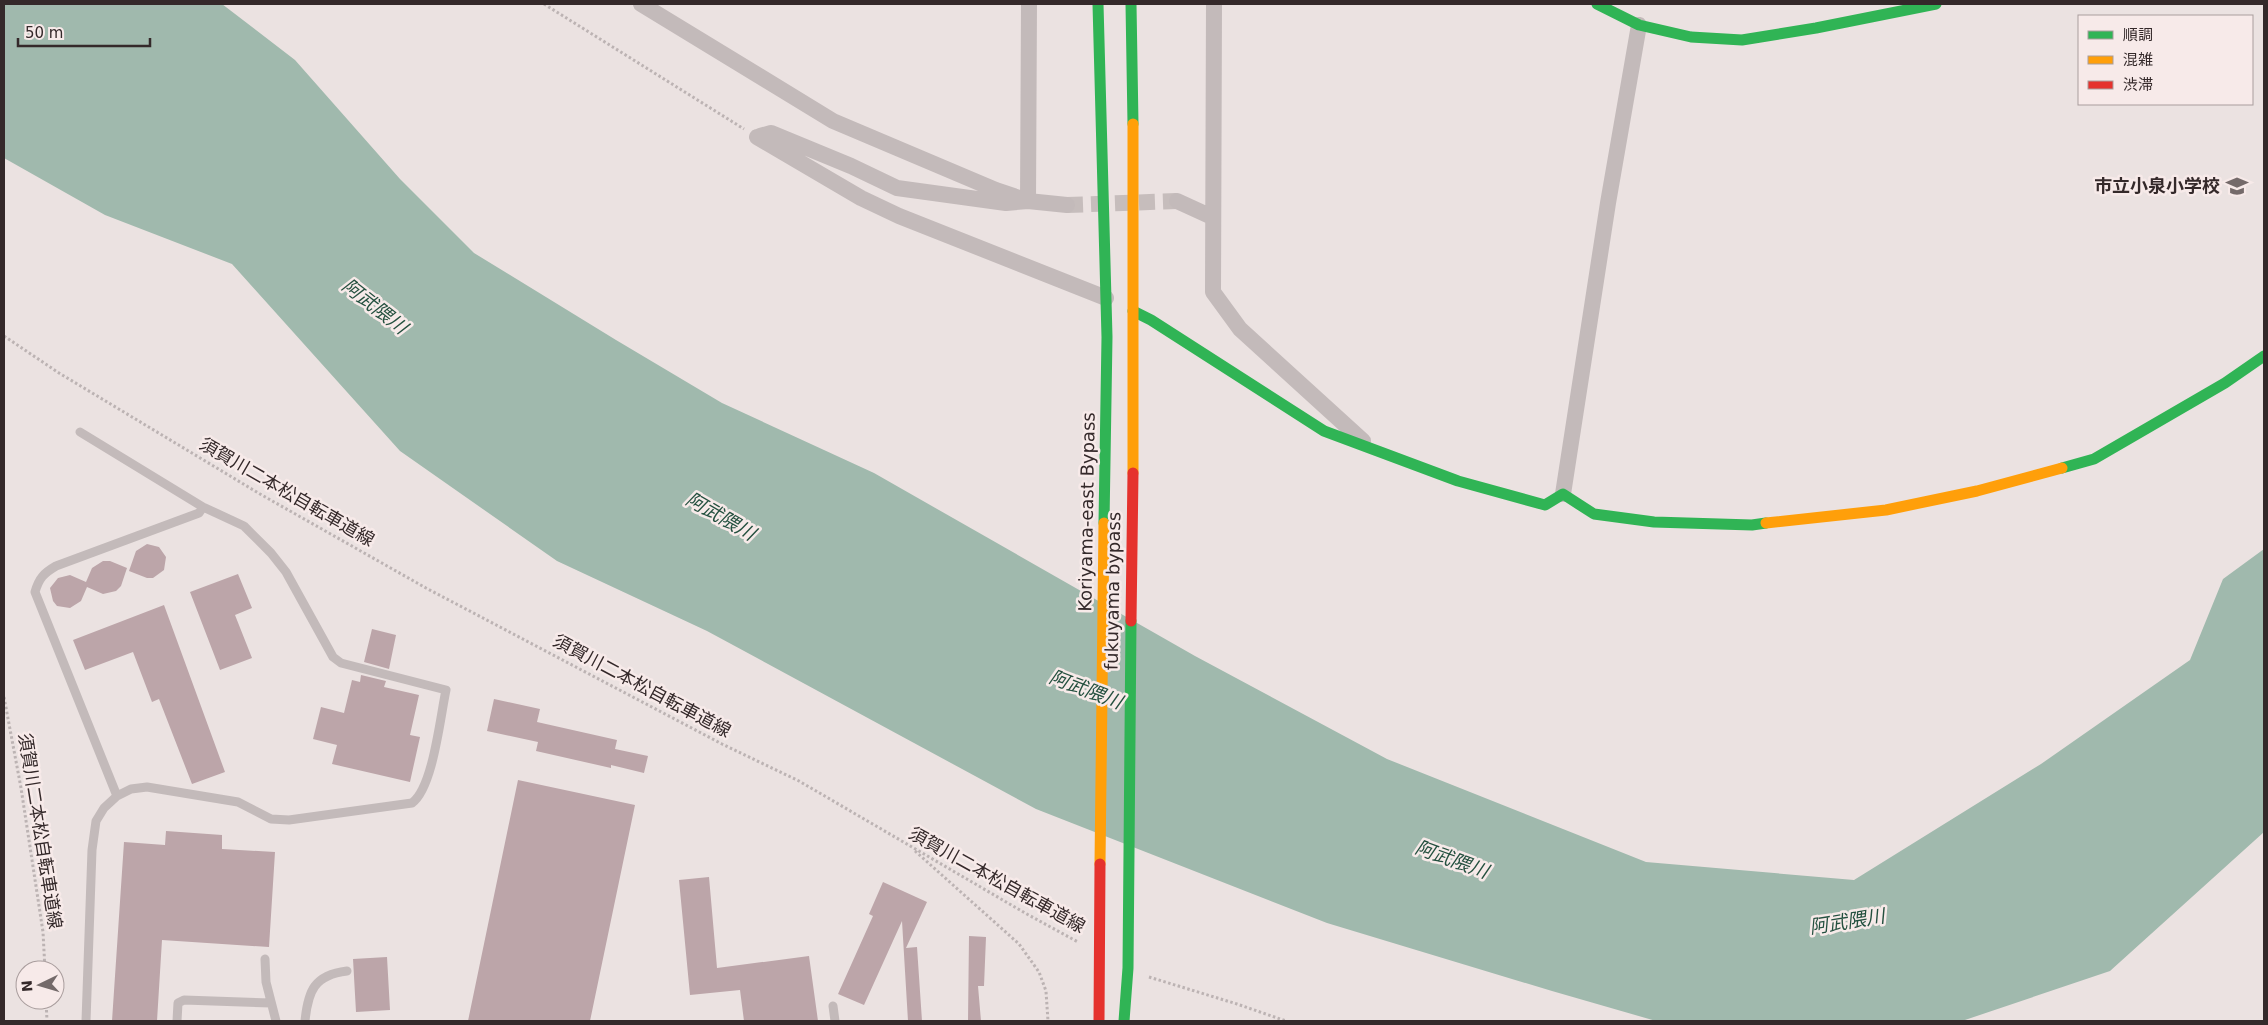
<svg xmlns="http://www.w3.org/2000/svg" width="2268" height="1025" font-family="'DejaVu Sans','Noto Sans JP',sans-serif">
  <rect width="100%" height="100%" fill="#ebe2e1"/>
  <path fill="#a0b9ad" d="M4,4h218l73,56 105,119 74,74 142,87 106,63 152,70 321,183 192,103 259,103 208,18 187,-116 149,-104 33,-81 41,-30v283l-154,139 -148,50h-306l-104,-30 -225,-68 -291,-114 -329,-178 -150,-70 -157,-110 -168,-187 -127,-49 -101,-57z"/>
  <path fill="#bca5a9" d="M147,544l12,3 7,10 -2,13 -11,8h-6l-18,-7 7,-20z
    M103,561h7l17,7 -6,18 -5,5 -13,3 -16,-7 -6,14 -11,7 -13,-2 -4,-5 -3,-13 8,-10 12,-3 16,7 6,-14z
    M238,574l14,34 -17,7 17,43 -32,12 -30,-78z
    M164,605l61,167 -33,12 -33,-85 -7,3 -19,-50 -48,18 -12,-30z
    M372,629l24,6 -7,34 -25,-7z
    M361,675l25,6 -2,6 35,8 -9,40 10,2 -10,45 -78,-18 5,-19 -24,-6 8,-32 23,6 8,-33 8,2z
    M494,699l46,10 -3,13 80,18 -2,9 33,7 -4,17 -33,-8v3l-75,-17 2,-9 -51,-11z
    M518,780l117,25 -45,216h-122z
    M166,831l56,4v14l53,3 -6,95 -107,-7 -5,81h-45l12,-179 41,3z
    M709,877l8,91 92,-12 9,65h-74l-4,-31 -50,5 -11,-115z
    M883,882l44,20 -21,46 11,-1 5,74h-14l-6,-100 -38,84 -26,-11 35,-78 -4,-2z
    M969,936l17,1 -2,49h-6l3,35h-13z
    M387,957l3,53 -34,2 -3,-53z"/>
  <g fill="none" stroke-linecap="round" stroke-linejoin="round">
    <path stroke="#c6bdbc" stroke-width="16" stroke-dasharray="16 8" stroke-linecap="butt" d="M1067,205l110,-4"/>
    <path stroke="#bcb3b3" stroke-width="3" stroke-dasharray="2.5 2.5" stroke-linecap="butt" d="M544,4l200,125
      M4,336l55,37 201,121 166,94 296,156 77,37 226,132 53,29
      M4,697l17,91 22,144 2,38
      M915,851l104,93 20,28 7,19 2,30
      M1149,977l88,27 49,17
      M46,1000l1,21"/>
    <path stroke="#c3baba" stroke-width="9" d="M80,432l123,75 41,19 27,27 15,19 47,85 8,6 105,27c-6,28 -13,98 -34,113l-123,17 -18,-1 -33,-17 -91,-15 -16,2 -14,7 -13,12 -8,13 -4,29 -6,171
      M117,796l-82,-204c4,-14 9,-19 21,-26l143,-53 4,-6
      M265,959l1,23 10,39
      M833,1006l2,15
      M177,1021l1,-18 6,-3 87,3
      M305,1021c3,-30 9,-46 42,-50"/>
    <path stroke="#c3baba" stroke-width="16" d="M641,4l192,117 163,69 32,11 1,-197
      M1214,4l-1,288 27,37 123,112
      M760,136l11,-3 80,33 46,22 109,15 22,-2 39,4
      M757,137l104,61 38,18 207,82
      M1177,201l35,16
      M1563,494l45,-291 31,-178"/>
    <path stroke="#30b455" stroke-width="11" d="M1098,4l9,333 -3,186
      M1131,4l2,120
      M1597,4l42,21 52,12 51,3 74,-12 120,-24
      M1133,311l18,9 173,111 134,50 87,24 18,-11 31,20 60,8 98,3 14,-2
      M2062,468l32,-9 131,-76 39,-27
      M1124,1021l4,-53 3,-347"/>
    <path stroke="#ff9f0a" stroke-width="11" d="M1133,473v-349
      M1766,523l120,-13 91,-19 85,-23
      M1100,864l4,-341"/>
    <path stroke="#e5322d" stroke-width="11" d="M1131,621l2,-148
      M1099,1021l1,-157"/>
  </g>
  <defs>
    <g id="school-bare" transform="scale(1.725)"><path d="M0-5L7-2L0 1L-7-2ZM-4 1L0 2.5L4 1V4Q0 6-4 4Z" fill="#746a6a" stroke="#f7eae9" stroke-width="2.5" paint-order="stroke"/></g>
  </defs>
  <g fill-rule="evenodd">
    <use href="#school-bare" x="2237" y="186"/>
  </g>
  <g text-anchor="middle" stroke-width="5" stroke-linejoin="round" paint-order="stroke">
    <g font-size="18" font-weight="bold" fill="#34292a" stroke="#f7eae9" text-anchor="end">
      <text x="2220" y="192">市立小泉小学校</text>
    </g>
    <g font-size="18" fill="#34292a" stroke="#f7eae9">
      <text transform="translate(287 492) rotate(30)" y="6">須賀川二本松自転車道線</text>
      <text transform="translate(1087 512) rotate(-89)" y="6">Koriyama-east Bypass</text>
      <text transform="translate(1113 591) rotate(-89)" y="6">fukuyama bypass</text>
      <text transform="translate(642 686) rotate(28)" y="6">須賀川二本松自転車道線</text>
      <text transform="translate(40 831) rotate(81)" y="6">須賀川二本松自転車道線</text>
      <text transform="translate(997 880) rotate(29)" y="6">須賀川二本松自転車道線</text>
    </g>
    <g font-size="19" font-style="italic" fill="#24503f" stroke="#f7eae9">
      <text transform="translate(375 306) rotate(38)" y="7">阿武隈川</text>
      <text transform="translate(721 516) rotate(30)" y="7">阿武隈川</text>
      <text transform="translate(1086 689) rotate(21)" y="7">阿武隈川</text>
      <text transform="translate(1452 859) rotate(20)" y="7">阿武隈川</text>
      <text transform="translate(1847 921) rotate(-9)" y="7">阿武隈川</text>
    </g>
  </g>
  <rect width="2268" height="1025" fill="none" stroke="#34292a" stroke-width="10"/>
  <rect x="2078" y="15" width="175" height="90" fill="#f7eae9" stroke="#a99d9d"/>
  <rect x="2088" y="31" width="25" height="8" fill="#30b455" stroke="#a99d9d"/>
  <text x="2123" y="40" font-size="15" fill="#34292a">順調</text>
  <rect x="2088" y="56" width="25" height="8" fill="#ff9f0a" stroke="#a99d9d"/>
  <text x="2123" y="65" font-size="15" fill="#34292a">混雑</text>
  <rect x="2088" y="81" width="25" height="8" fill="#e5322d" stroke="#a99d9d"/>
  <text x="2123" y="90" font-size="15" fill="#34292a">渋滞</text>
  <g transform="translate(40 985) rotate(265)"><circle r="24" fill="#f7eae9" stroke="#a99d9d"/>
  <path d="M0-4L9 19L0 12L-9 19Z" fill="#746a6a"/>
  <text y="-8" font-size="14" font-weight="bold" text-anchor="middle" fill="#34292a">N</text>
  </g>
  <path d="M18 38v8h132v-8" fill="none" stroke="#34292a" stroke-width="2.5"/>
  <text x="25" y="38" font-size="15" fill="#34292a" stroke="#f7eae9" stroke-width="4" paint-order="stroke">50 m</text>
</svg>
